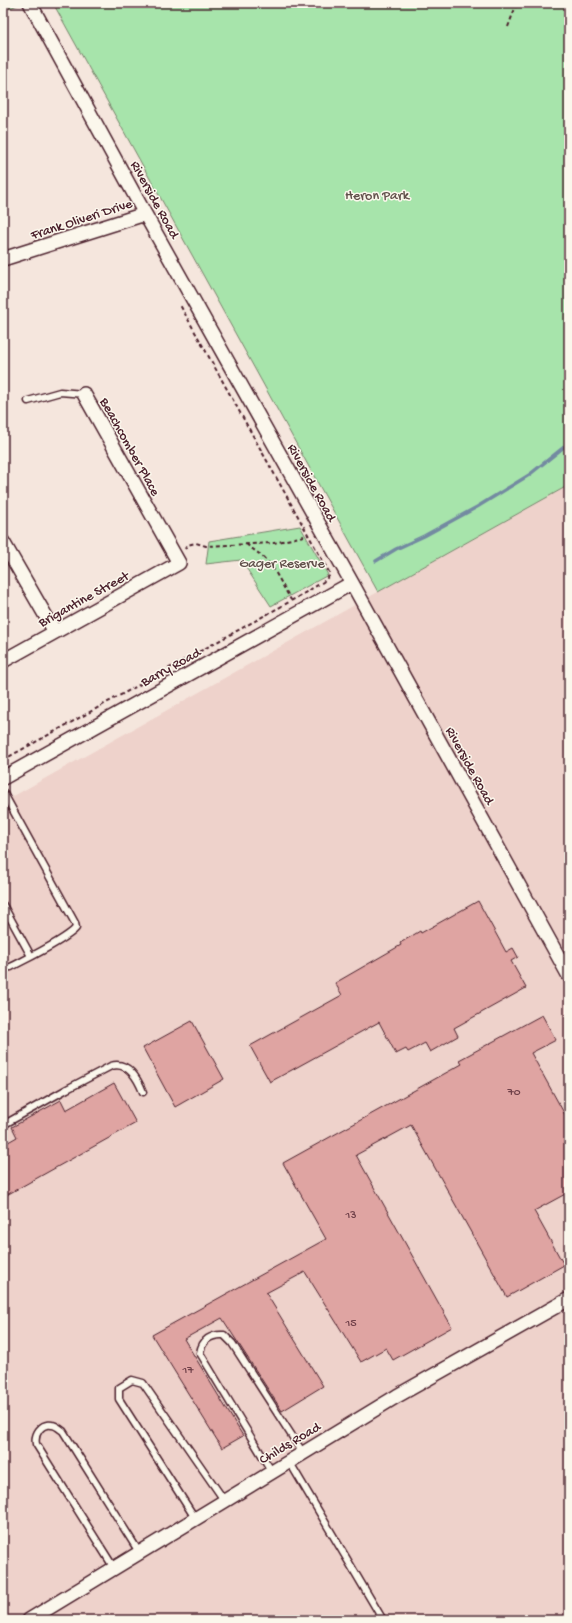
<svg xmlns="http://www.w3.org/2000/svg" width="572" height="1623" font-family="'Gochi Hand',sans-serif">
  <rect width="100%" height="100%" fill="#f5e6dd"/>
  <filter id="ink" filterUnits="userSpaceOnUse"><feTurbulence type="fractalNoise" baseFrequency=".025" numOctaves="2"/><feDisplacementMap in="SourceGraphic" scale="8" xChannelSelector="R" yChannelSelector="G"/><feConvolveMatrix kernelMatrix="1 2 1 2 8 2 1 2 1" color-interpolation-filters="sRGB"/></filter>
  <g filter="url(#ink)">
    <path fill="#eed2cb" d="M569,485v1135h-566v-818z"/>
    <path fill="#a7e4ab" stroke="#78826b" d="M3,3h19l-19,8z
      M53,3h516v482l-191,107z
      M300,526l28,49 -57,31 -30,-46 -35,4 3,-23z"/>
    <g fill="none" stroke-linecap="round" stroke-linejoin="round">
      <path stroke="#738aa1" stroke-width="3.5" d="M376,561l20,-12 28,-13 53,-29 52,-32 40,-32"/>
    </g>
    <path fill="#dfa4a2" stroke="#4a1f2b" d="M478,901l28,51 7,-4 5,9 -7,4 15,27 -72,40 4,8 -28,16 -5,-9 -17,9 -2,-3 -10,5 -17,-32 -109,60 -20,-36 92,-51 -7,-12 66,-38 -1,-2 20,-12 1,2z
      M542,1015l14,25 -25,13 38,69v70l-35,19 30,54 -57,32 -96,-172 -55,30 96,172 -59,33 -7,-12 -25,14 -56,-90 -39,21 57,93 -41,25 -60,-93 -38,21 59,97 -21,12 -70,-113 174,-96 -43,-76 179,-99 -3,-4z
      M192,1021l32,58 -49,28 -32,-59z
      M114,1083l22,40 -133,74v-52l14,-8 -5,-10 49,-27 5,10z"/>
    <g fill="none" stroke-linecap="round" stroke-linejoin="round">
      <g stroke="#4a1f2b" stroke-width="9">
        <path id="service" d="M28,401l32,-9 24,2
          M3,792l72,131 1,5c-10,12 -50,31 -65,39l-8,1
          M3,905l28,51
          M3,1125l64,-36 44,-23c17,-5 27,13 32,26
          M289,1461l94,159
          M272,1472l-72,-119c2,-13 11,-19 24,-18l8,8 71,110
          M195,1518l-76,-119v-11l13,-8 11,3 81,117
          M114,1568l-78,-124c-2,-10 5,-21 16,-19 4,0 8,4 11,6l76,121"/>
      </g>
      <g stroke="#4a1f2b" stroke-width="16">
        <path id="minor" d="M30,3l115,211 207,369 217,393
          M3,259l142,-45
          M3,542l52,90
          M3,661l176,-98 -95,-169
          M3,778l349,-195
          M29,1620l368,-224 172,-97"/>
      </g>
      <path stroke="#4a1f2b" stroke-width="2" stroke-dasharray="4 3" stroke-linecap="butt" d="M508,27l9,-24
        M246,544l16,12 11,12 18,32
        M185,549l2,-4 9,-2 10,3 68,-3 34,-8
        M3,760l288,-159 32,-19 6,-6v-4l-149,-267"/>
      <use href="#service" stroke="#fbf7ec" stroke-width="6"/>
      <use href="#minor" stroke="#fbf7ec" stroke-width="13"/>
    </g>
  </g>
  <g text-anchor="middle" stroke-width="3" stroke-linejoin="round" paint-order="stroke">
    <g font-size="12" fill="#6f4049">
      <text x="514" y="1095">70</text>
      <text x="351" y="1218">13</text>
      <text x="351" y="1326">15</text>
      <text x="188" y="1373">17</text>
    </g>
    <g font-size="14" fill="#61504b" stroke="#fbf7ec">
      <text x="377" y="199">Heron Park</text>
      <text x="282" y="567">Gager Reserve</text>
    </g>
    <g font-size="14" fill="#4a1f2b" stroke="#fbf7ec">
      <text transform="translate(156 199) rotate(61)" y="5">Riverside Road</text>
      <text transform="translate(81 218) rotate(-18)" y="5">Frank Oliveri Drive</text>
      <text transform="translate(131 446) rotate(61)" y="5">Beachcomber Place</text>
      <text transform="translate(313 482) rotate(61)" y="5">Riverside Road</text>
      <text transform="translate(83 598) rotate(-29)" y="5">Brigantine Street</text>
      <text transform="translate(170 666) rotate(-29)" y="5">Barry Road</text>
      <text transform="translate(471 765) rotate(61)" y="5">Riverside Road</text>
      <text transform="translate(289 1442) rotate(-31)" y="5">Childs Road</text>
    </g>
  </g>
  <rect width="572" height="1623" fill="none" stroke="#fbf7ec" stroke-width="16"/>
  <rect x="8" y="8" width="556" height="1607" fill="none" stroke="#4a1f2b" stroke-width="1.5" filter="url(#ink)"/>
</svg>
